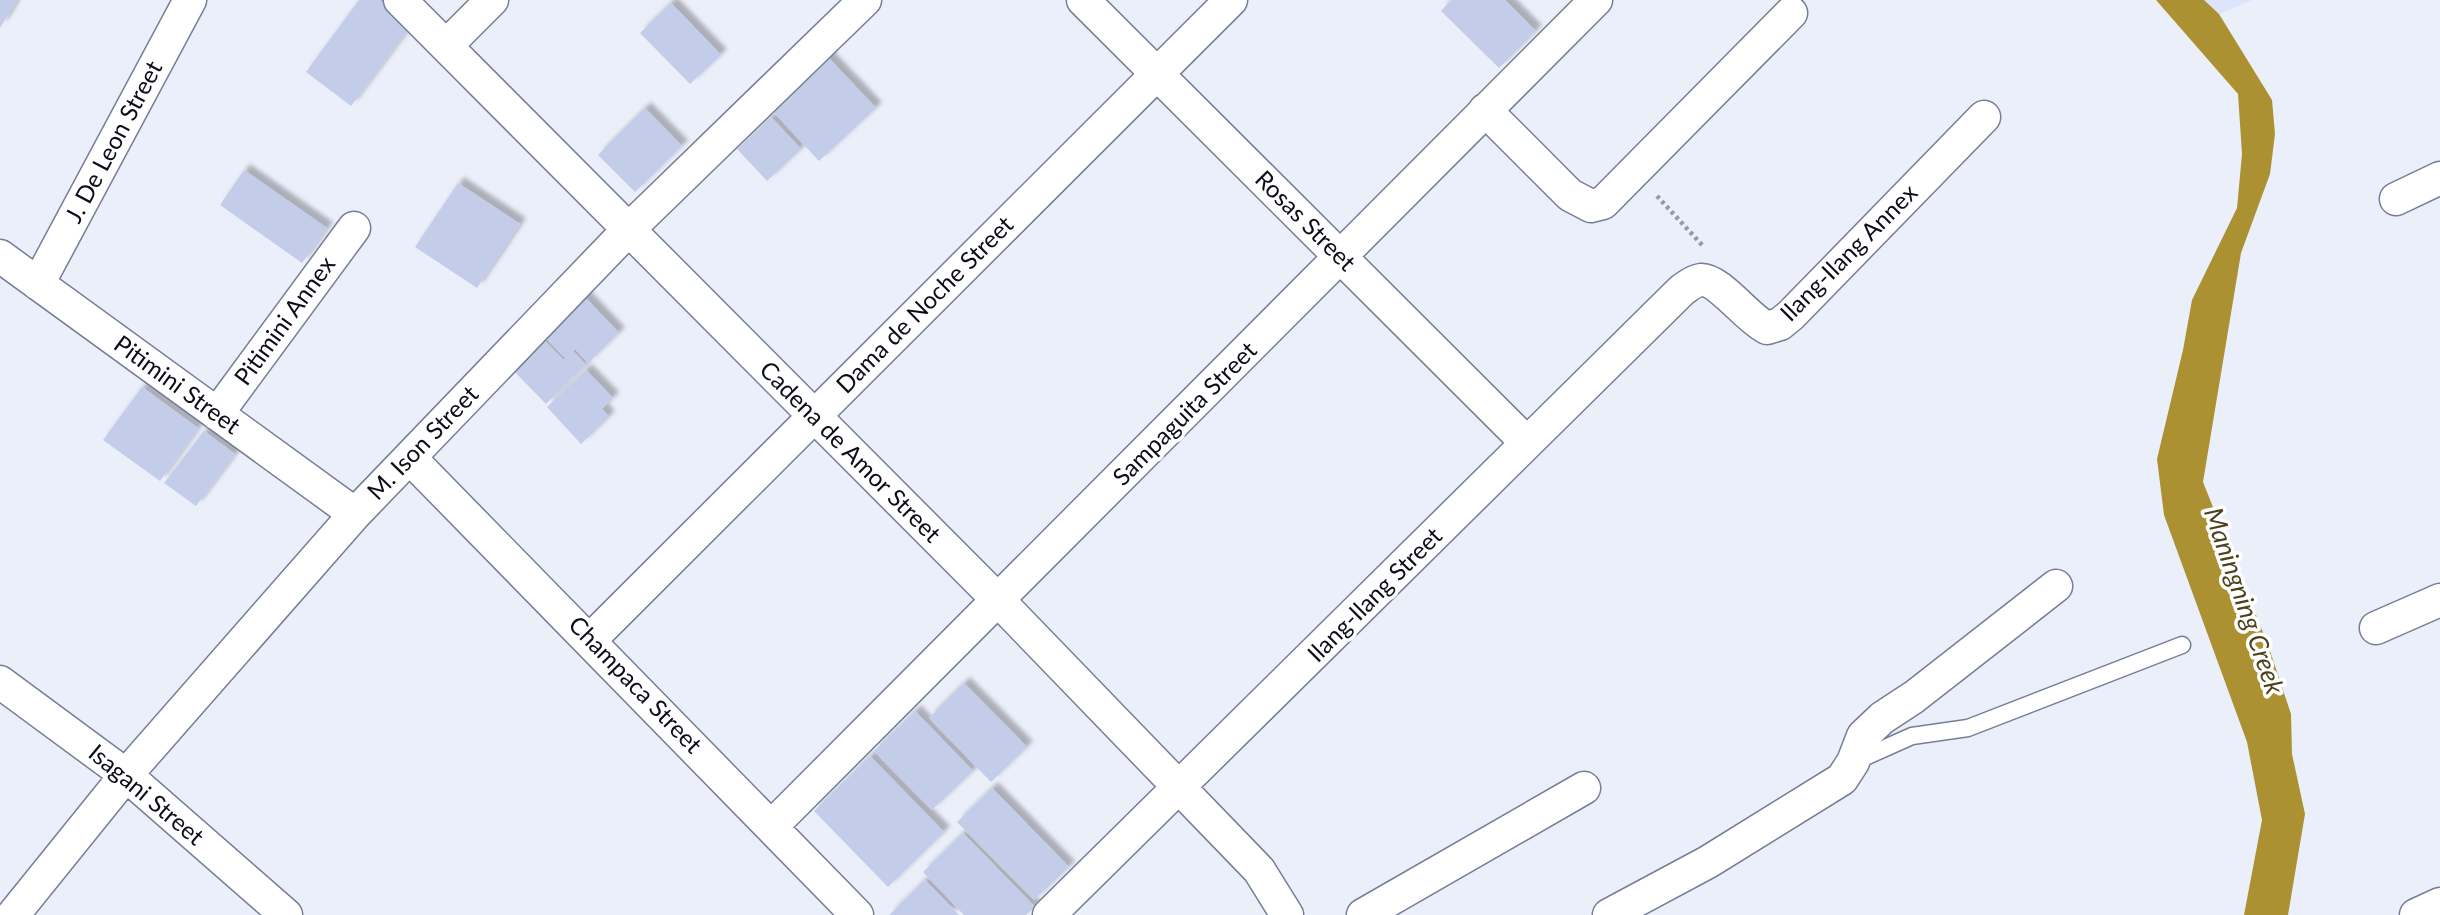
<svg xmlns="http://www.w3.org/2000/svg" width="2440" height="915" font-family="Lato,sans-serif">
  <defs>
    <filter id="shadow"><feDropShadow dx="6" dy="-6" stdDeviation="2" flood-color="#0004"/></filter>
  </defs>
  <rect width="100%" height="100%" fill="#ebeffa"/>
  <path fill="#dce4f9" d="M2204,0h48l-33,14z"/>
  <path fill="#ab9132" d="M2156,0h48l15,14 53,86 3,34 -5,40 -29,79 -38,229 65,163 23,69 1,40 13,60 -17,101h-44l18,-95 -15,-78 -83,-227 -7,-56 26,-109 9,-50 45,-92 5,-54 -4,-60z"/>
  <path fill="#c3cce8" filter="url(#shadow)" d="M0,0h17l-17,28z
    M359,0h20l33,24 -61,82 -45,-34z
    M1451,0h54l31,31 -37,37 -58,-57z
    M671,3l50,52 -31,29 -50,-51z
    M824,53l52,55 -57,53 -51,-55z
    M645,108l37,38 -47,46 -37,-37z
    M771,117l30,32 -34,32 -30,-32z
    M244,170l83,58 -25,35 -82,-58z
    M458,183l62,41 -43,64 -62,-41z
    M582,294l37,39 -31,30 -13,-14 -2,2 13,14 -40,39 -37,-38 31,-30 24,24 2,-1 -25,-26z
    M586,370l27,28 -11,11 7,8 -28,27 -34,-37z
    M142,387l56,41 -38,53 -57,-41z
    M204,431l31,23 -39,52 -32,-23z
    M964,683l63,64 -36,35 -62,-64z
    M915,711l58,60 -41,39 -58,-59z
    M870,756l74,76 -56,55 -74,-76z
    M992,788l77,79 -35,33 -77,-78z
    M963,833l72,74 -9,8h-62l-41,-43z
    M925,880l34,35h-70z"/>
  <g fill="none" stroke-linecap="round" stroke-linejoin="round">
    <g stroke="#757e97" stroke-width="19">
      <path id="service" d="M1856,761l56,-25 56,-8 214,-83"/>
    </g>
    <g stroke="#757e97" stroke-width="35">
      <path id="minor" d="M400,0l598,600 261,270 28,45
        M1083,0l444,443
        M446,46l46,-46
        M1485,110l85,85 21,11 12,-3 188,-190
        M2396,199l44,-21
        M0,256l355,258
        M38,284l152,-284
        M217,414l137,-186
        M410,458l447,457
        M2376,628l64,-28
        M590,640l641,-640
        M0,682l126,93 160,140
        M772,826l824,-826
        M13,915l113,-140 229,-261 275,-286 235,-228
        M1049,915l633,-625c6,-4 11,-9 19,-10 18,-1 47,39 66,48l13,-4 11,-9 193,-198
        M1363,915l221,-127
        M1609,915l99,-53 134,-83 11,-17 10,-26 19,-18 32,-21 142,-111
        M2416,915l24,-11"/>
    </g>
    <path stroke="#969aa4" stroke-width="4.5" stroke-dasharray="3.5 3.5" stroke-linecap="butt" d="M1657,196l46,50"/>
    <use href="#service" stroke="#fff" stroke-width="16"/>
    <use href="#minor" stroke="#fff" stroke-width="32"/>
  </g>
  <g text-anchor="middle" stroke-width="7" stroke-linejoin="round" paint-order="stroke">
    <g font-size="24" fill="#0b0e17" stroke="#fff">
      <text transform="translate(114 142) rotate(-62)" y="8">J. De Leon Street</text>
      <text transform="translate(1305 221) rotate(45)" y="8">Rosas Street</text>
      <text transform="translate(1849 253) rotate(-45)" y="8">Ilang-Ilang Annex</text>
      <text transform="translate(925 305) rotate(-45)" y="8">Dama de Noche Street</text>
      <text transform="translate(285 321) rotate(-54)" y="8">Pitimini Annex</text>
      <text transform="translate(177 385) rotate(36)" y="8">Pitimini Street</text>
      <text transform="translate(1185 414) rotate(-45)" y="8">Sampaguita Street</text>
      <text transform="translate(423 443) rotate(-46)" y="8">M. Ison Street</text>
      <text transform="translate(850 452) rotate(45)" y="8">Cadena de Amor Street</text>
      <text transform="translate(1375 595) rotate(-45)" y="8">Ilang-Ilang Street</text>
      <text transform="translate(635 685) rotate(46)" y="8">Champaca Street</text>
      <text transform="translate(146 795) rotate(40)" y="8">Isagani Street</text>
    </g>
    <g font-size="26" font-style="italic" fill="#4d421b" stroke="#fff">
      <text transform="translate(2244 601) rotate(71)" y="9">Maningning Creek</text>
    </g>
  </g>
</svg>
